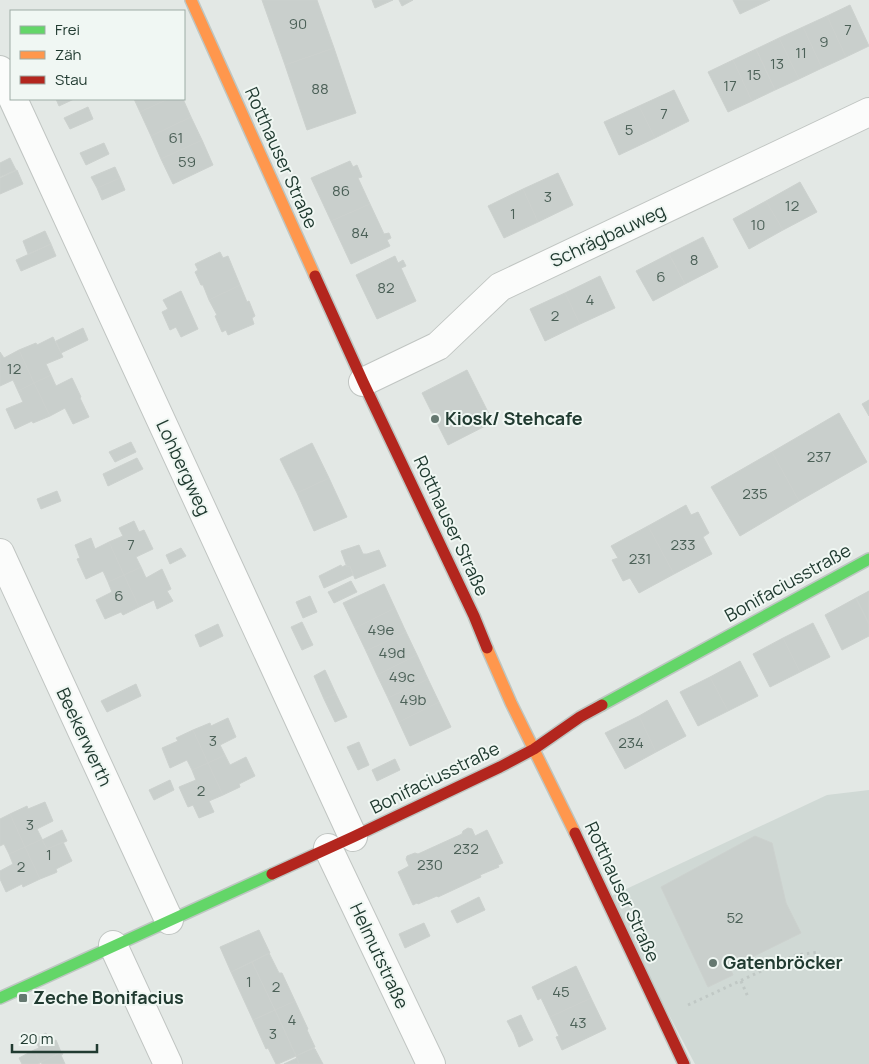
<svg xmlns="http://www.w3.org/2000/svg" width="869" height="1064" font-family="Manrope,sans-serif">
  <rect width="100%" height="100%" fill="#e3e8e5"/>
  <path fill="#d0d9d5" d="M869,790v274h-174l-88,-166 220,-103z"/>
  <path fill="#c9cfcc" stroke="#ccd1ce" d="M262,0h55l17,48 -49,17z
    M372,0h21l-18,8z
    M399,0h14l-11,6z
    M733,0h37l-30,14z
    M850,5l19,41 -23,11 -19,-41z
    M827,16l19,41 -24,11 -19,-41z
    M803,27l19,41 -23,11 -20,-41z
    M779,38l20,41 -24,11 -19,-41z
    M334,48l22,65 -49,17 -22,-65z
    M756,49l19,41 -23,11 -19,-41z
    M733,60l19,41 -24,11 -20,-40z
    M674,90l15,31 -34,17 -16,-32z
    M56,99h18l-15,7z
    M134,99h34l-28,13z
    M168,99h15l8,18 -40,19 -11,-24z
    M639,106l16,32 -36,17 -15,-33z
    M88,107l5,12 -23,10 -6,-11z
    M191,117l11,23 -41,19 -10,-23z
    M202,140l11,25 -40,19 -12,-25z
    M104,143l5,11 -23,11 -6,-12z
    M10,158l6,12 -16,7v-14z
    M350,161l3,6 4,-2 5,12 -4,1 12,26 -39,17 -20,-43z
    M115,167l5,11 -23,10 -6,-11z
    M17,170l6,14 -23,10v-16z
    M558,173l15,32 -35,17 -15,-33z
    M120,178l5,12 -23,10 -5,-12z
    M800,182l17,30 -34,18 -17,-29z
    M523,189l15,33 -34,16 -16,-32z
    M766,201l17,29 -34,19 -16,-30z
    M370,204l14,30 5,-1 2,5 -4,2 3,6 -39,18 -20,-43z
    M45,231l6,13 -23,10 -5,-13z
    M703,237l15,30 -33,17 -16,-30z
    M51,244l5,12 -35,15 -5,-11z
    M220,252l3,6 5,-2 12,29 -31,15 -6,-15h-2l-6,-13 3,-2 -3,-6z
    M669,254l16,30 -32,17 -17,-30z
    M395,256l3,7 5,-3 3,6 -5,2 15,33 -39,18 -21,-44z
    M600,276l15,32 -35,16 -15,-31z
    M240,285l7,17 2,-1 6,15 -3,2 2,6 -26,11 -2,-5 -4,2 -7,-16 2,-1 -8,-15z
    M181,291l17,38 -17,8 -5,-10 -6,3 -8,-18 6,-3 -5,-9z
    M565,293l15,31 -35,17 -15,-32z
    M83,328l5,12 -27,13 -5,-12z
    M53,337l10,20 -17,7 5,11 -17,8 -15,-33 17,-7 1,2z
    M19,350l15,33 -16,8 -5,-11 -13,6v-34l4,6z
    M467,370l26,52 -45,23 -26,-52z
    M51,375l5,11 16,-8 9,19 -1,1 9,19 -16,7 -8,-16 -15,8 -16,-33z
    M34,383l16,33 -17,7 -1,-2 -17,8 -9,-20 17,-7 -5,-11z
    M869,400v16l-7,-12z
    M839,413l28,49 -68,39 -27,-49z
    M131,442l5,10 -21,10 -6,-10z
    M312,443l17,35 -32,15 -17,-34z
    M772,452l27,49 -59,35 -29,-49z
    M137,458l6,11 -35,17 -5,-12z
    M329,478l18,39 -33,14 -17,-38z
    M57,491l4,10 -20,8 -4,-10z
    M686,505l5,10 7,-3 11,21 -6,4 9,17 -38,20 -26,-48z
    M134,521l5,11 5,-2 9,19 -17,8 5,10 -17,8 -15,-33 14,-6 -4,-8z
    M648,526l26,48 -35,19 -9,-15 -7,3 -11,-21 6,-2 -7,-12z
    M91,538l4,11 14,-7 15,33 -16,7 -5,-11 -17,8 -9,-20 3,-1 -5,-13z
    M359,545l4,9h4l12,-4 7,16 -31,13 -5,-13 -3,1 -6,-16z
    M181,548l5,8 -16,8 -4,-9z
    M341,565l1,2 4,-2 1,2 3,-1 3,9 -29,13 -5,-12z
    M141,567l5,11 16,-9 9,20 -4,2 6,10 -16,8 -3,-9 -15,7 -15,-32z
    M124,575l15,32 -16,8 -2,-3 -16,7 -9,-19 16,-8 -4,-10z
    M351,581l6,11 -23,11 -6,-11z
    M384,584l11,24 -40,20 -12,-25z
    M869,591v33l-13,-26z
    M310,596l7,16 -14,6 -7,-16z
    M856,598l13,26v12l-27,14 -17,-35z
    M395,608l11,24 -40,19 -11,-23z
    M302,622l11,23 -11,5 -11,-23z
    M813,623l17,34 -30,15 -17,-34z
    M218,624l5,12 -23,11 -5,-12z
    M406,632l11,23 -40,20 -11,-24z
    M783,638l17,34 -30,15 -17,-33z
    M417,655l11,24 -40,19 -11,-23z
    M740,661l18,35 -30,15 -18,-34z
    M325,670l11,24 -12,5 -10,-23z
    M710,677l18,34 -30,15 -18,-34z
    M428,679l11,23 -40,20 -11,-24z
    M136,684l5,12 -34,16 -6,-11z
    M336,694l11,23 -12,5 -11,-23z
    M667,700l19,36 -30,16 -17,-36z
    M439,702l12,25 -41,19 -11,-24z
    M639,716l17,36 -31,17 -20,-36z
    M228,718l8,19 -16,8 5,10 -17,8 -15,-33 17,-7 1,3z
    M193,730l15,33 -16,7 -5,-10 -17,8 -8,-20 16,-7 -2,-3z
    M359,742l10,23 -11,5 -11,-23z
    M225,755l5,10 16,-8 9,19 -16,8 1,3 -17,8 -15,-32z
    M395,759l5,11 -23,11 -5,-11z
    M208,763l15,32 -14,6 5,11 -15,6 -6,-13 -5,2 -9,-20 17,-7 -4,-10z
    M170,780l4,10 -20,10 -5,-10z
    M45,802l8,19 -16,8 5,10 -17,8 -15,-33 15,-7 2,-1 1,3z
    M10,814l15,33 -16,7 -5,-10 -4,2v-27z
    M468,828l4,1 3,7 12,-6 16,33 -5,2 1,2 -19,8 1,2 -43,20 -1,-1 -19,8 -1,-1 -4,2 -15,-33 11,-6 -3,-7 1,-3 8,-3 3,1 44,-20 1,-3z
    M62,830l5,11 -20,8 -5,-9z
    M755,836l17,7 14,60 15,30 -71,35 3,7 -25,12 -47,-100z
    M42,839l5,10 16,-7 9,19 -16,8 1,3 -2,1 -15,6 -15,-32z
    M25,847l15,32 -17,8 -1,-3 -16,8 -6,-13v-8l13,-7 -4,-10z
    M479,897l6,13 -28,13 -6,-12z
    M424,923l6,13 -25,12 -6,-14z
    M259,930l11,23 -39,19 -11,-25z
    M269,953l10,20h3l13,28 -20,9 -23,-48z
    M252,962l23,48 -22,10 -22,-48z
    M576,966l15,32 -41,19 -9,-19 -3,2 -6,-13z
    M591,998l15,31 -44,21 -6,-13 3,-1 -9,-19z
    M295,1001l13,28 -1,1 8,17 -19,9 -21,-46z
    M275,1010l21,46 -18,8h-2l-8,-16 -2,1 -13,-29z
    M521,1015l6,13 -13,6 -7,-13z
    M527,1028l6,12 -14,7 -5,-13z
    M46,1033l4,10 6,-3 5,12 -21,11 -6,-13 5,-2 -4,-9z
    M314,1048l1,2v-1l8,15h-24l-3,-8z
    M34,1050l6,13 -2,1h-16l-3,-6z
    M62,1052l1,2 -2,1 4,9h-23l-1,-2z
    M297,1058l2,6h-15z"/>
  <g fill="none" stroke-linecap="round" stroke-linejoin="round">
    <g stroke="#c0c5c2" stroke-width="30">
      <path id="street" d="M0,70l11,24
        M13,99l340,738
        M363,382l75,-36 62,-59 369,-175
        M0,553l169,367
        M328,848l103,216
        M113,945l55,119"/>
    </g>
    <g stroke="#bec6c2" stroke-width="14">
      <path id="fast" d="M602,705l267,-146
        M0,998l272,-124"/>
    </g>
    <g stroke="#bec6c2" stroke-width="14">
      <path id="slow" d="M191,0l124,276
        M487,648l24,55 64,130"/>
    </g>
    <g stroke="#bec6c2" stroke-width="14">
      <path id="jam" d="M315,276l48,106 111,234 13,32
        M575,833l109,231
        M272,874l81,-37 147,-70 34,-18 46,-32 22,-12"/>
    </g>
    <path stroke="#c0c8c5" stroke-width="3" stroke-dasharray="2.5 4" stroke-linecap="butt" d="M741,981l7,16
      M688,1005l108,-50 24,-3"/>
    <use href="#street" stroke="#fbfcfb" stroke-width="28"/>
    <use href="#fast" stroke="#63d668" stroke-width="11"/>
    <use href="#slow" stroke="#ff974d" stroke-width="11"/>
    <use href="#jam" stroke="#b3261e" stroke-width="11"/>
  </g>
  <g fill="#657870" stroke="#f0f7f3" stroke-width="2">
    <circle cx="435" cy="419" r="5"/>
    <circle cx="713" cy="963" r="5"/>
    <rect x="18" y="993" width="10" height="10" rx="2.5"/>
  </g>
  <g text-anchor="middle" stroke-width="4" stroke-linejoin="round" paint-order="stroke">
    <g font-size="15" fill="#4c6158">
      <text x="298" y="29">90</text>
      <text x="848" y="35">7</text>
      <text x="824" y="47">9</text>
      <text x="801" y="58">11</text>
      <text x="777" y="69">13</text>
      <text x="754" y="80">15</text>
      <text x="730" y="91">17</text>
      <text x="320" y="94">88</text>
      <text x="664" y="119">7</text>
      <text x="629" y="135">5</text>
      <text x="176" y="143">61</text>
      <text x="187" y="167">59</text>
      <text x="341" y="196">86</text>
      <text x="548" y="202">3</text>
      <text x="792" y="211">12</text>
      <text x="513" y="219">1</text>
      <text x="758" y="230">10</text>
      <text x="360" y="238">84</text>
      <text x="694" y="265">8</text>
      <text x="661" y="282">6</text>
      <text x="386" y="293">82</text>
      <text x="590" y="305">4</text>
      <text x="555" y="321">2</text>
      <text x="14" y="374">12</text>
      <text x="819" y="462">237</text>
      <text x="755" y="499">235</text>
      <text x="131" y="550">7</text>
      <text x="683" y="550">233</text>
      <text x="640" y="564">231</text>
      <text x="119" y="601">6</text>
      <text x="381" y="635">49e</text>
      <text x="392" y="658">49d</text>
      <text x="402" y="682">49c</text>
      <text x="413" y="705">49b</text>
      <text x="213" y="746">3</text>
      <text x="631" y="748">234</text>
      <text x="201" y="796">2</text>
      <text x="30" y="830">3</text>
      <text x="466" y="854">232</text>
      <text x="49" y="860">1</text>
      <text x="430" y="870">230</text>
      <text x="21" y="872">2</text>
      <text x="735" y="923">52</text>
      <text x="249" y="987">1</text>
      <text x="276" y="992">2</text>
      <text x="561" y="997">45</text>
      <text x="292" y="1025">4</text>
      <text x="578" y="1028">43</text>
      <text x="273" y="1039">3</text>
    </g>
    <g font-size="18" fill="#213b31" stroke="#f0f7f3">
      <text transform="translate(281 158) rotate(66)" y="6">Rotthauser Straße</text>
      <text transform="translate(608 236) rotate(-25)" y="6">Schrägbauweg</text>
      <text transform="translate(183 468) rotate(65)" y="6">Lohbergweg</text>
      <text transform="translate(451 526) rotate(65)" y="6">Rotthauser Straße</text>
      <text transform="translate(788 583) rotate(-29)" y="6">Bonifaciusstraße</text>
      <text transform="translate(84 737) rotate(65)" y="6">Beekerwerth</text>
      <text transform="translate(435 778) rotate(-26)" y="6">Bonifaciusstraße</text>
      <text transform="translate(622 892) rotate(65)" y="6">Rotthauser Straße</text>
      <text transform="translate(379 956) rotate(65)" y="6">Helmutstraße</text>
    </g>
    <g font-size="18" font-weight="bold" fill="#213b31" stroke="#f0f7f3" text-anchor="start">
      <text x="445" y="425">Kiosk/ Stehcafe</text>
      <text x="723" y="969">Gatenbröcker</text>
      <text x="33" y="1004">Zeche Bonifacius</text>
    </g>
  </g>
  <rect x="10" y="10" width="175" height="90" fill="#f0f7f3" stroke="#9daca5"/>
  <rect x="20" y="26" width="25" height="8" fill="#63d668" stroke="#9daca5"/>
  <text x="55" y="35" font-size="15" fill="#213b31">Frei</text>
  <rect x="20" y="51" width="25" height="8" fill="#ff974d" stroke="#9daca5"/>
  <text x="55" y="60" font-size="15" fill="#213b31">Zäh</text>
  <rect x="20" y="76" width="25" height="8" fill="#b3261e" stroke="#9daca5"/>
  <text x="55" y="85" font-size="15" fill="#213b31">Stau</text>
  <path d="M12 1044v8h85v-8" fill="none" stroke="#213b31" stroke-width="2.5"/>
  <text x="20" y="1044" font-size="15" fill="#213b31" stroke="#f0f7f3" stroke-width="4" paint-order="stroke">20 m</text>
</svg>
